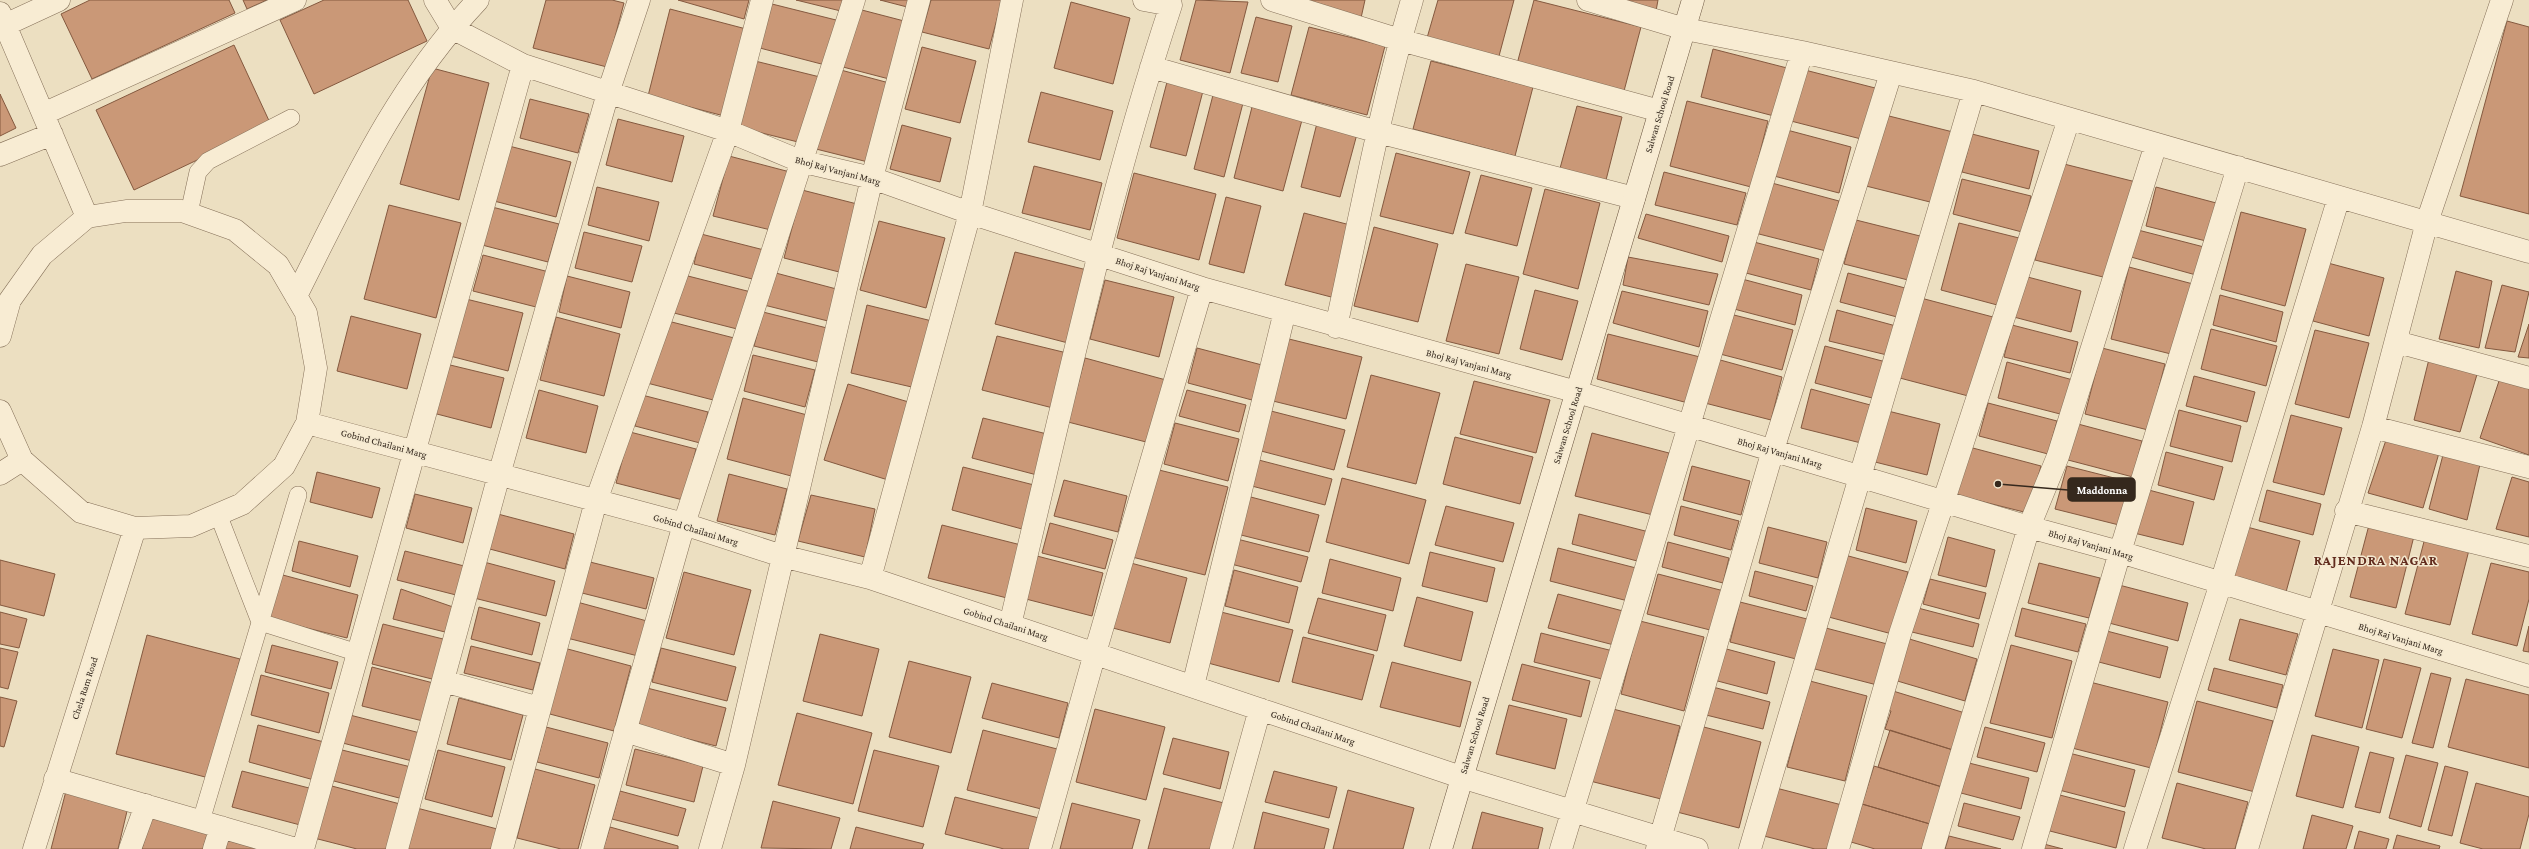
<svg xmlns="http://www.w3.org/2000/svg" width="2529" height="849" font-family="'Crimson Pro',serif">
  <rect width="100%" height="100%" fill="#ecdfc1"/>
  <path fill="#ca9877" stroke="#84593f" d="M90,0h139l6,13 -143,66 -31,-65z
    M243,0h24l-20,9z
    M324,0h84l19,41 -113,53 -34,-74z
    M546,0h66l12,3 -17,64 -74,-19z
    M678,0h71l-5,19z
    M796,0h56l-3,13z
    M880,0h33l-2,8z
    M931,0h71l-13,49 -67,-17z
    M1196,0l52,2 -18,71 -50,-13z
    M1293,0h72l-4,18z
    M1438,0h76l-15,56 -72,-18z
    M1534,0l107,27 -17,64 -107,-27z
    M1612,0h46l-2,11z
    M1071,2l59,16 -17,66 -59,-16z
    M768,3l72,18 -11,45 -73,-19z
    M670,9l80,21 -22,87 -80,-21z
    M858,9l50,13 -15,58 -50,-13z
    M1256,17l36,9 -14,56 -37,-9z
    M2507,21l22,6v187l-69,-18z
    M1309,27l76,19 -18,69 -76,-20z
    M234,45l37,80 -137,65 -38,-80z
    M922,47l54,14 -16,62 -55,-14z
    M1713,49l74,19 -13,48 -73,-19z
    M755,61l65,16 -18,66 -64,-16z
    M1431,61l102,26 -18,69 -102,-27z
    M432,68l57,15 -30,117 -59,-16z
    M837,69l56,15 -21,79 -56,-14z
    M1801,69l78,20 -14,51 -78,-20z
    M1167,82l36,9 -17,65 -36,-9z
    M1041,92l72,19 -13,49 -72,-18z
    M0,94l16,34 -16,8z
    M1213,95l30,8 -19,74 -30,-8z
    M530,99l59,15 -11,39 -58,-15z
    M1687,101l81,20 -17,66 -81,-21z
    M1577,106l45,11 -17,67 -46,-12z
    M1252,107l50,13 -19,71 -49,-13z
    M1885,115l68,17 -19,71 -68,-17z
    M618,119l66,17 -12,46 -66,-17z
    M1317,123l40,11 -17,63 -39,-10z
    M902,125l49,13 -11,44 -50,-13z
    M1787,130l64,17 -12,46 -65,-17z
    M1972,134l67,17 -10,38 -67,-17z
    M509,146l62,16 -15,55 -62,-16z
    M1396,153l74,19 -17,62 -73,-18z
    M729,156l61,16 -15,59 -62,-15z
    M2060,163l76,19 -25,97 -76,-19z
    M1034,166l68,17 -12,47 -68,-17z
    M1664,172l82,21 -9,32 -82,-20z
    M1134,173l82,21 -17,66 -82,-22z
    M1481,175l51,13 -15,58 -52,-13z
    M1962,179l69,17 -9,36 -69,-18z
    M1768,182l71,19 -13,50 -71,-18z
    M597,187l62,15 -10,39 -61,-16z
    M2156,187l64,17 -10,38 -64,-16z
    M1545,189l55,14 -22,86 -55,-15z
    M802,190l63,16 -18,68 -63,-16z
    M1226,197l35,9 -17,67 -35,-9z
    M389,205l72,18 -25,95 -72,-19z
    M492,207l67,17 -11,38 -66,-17z
    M2241,212l65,17 -21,77 -64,-17z
    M1304,213l50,13 -19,72 -50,-13z
    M1646,214l83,22 -7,26 -84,-24z
    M1856,220l64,16 -12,44 -64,-16z
    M879,221l66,17 -19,70 -66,-18z
    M1959,223l60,15 -18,68 -60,-16z
    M1374,227l64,17 -20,78 -64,-16z
    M2138,230l66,17 -8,28 -65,-18z
    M584,232l58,14 -10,36 -57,-14z
    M701,234l67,17 -8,30 -66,-17z
    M1754,242l65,17 -8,31 -65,-17z
    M1015,252l72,18 -19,73 -73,-19z
    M483,255l66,17 -9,36 -67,-17z
    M1628,257l90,17 -9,31 -86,-20z
    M2328,263l56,15 -15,58 -56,-15z
    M1466,264l53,13 -20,77 -53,-13z
    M2129,267l64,17 -18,71 -64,-16z
    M2456,271l36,10 -13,67 -40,-9z
    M772,272l72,19 -8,32 -72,-18z
    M1848,273l57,15 -8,29 -57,-15z
    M684,275l67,17 -10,38 -67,-17z
    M2020,275l61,16 -10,41 -61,-16z
    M567,276l63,16 -9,36 -62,-16z
    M1742,279l60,16 -7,30 -61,-16z
    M1105,280l69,17 -15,60 -69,-18z
    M2502,285l27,7 -14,60 -30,-4z
    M1535,290l43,11 -16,59 -42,-11z
    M1622,291l86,20 -9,36 -86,-24z
    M2220,295l63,17 -7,30 -63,-17z
    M1917,297l76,20 -21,80 -76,-20z
    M466,299l57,14 -15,58 -58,-15z
    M867,305l65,16 -16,67 -65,-15z
    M1837,310l59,16 -9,29 -58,-14z
    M763,312l64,16 -9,34 -64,-16z
    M1730,314l63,16 -11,40 -62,-16z
    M351,316l70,18 -14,55 -70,-18z
    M556,317l64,17 -16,62 -64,-16z
    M664,320l74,19 -17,63 -74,-19z
    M2529,324v34l-11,-1z
    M2012,325l66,17 -8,31 -66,-16z
    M2211,329l66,17 -11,40 -65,-17z
    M2315,330l54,13 -20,75 -54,-14z
    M1608,334l92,23 -12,46 -91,-24z
    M997,336l70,17 -14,55 -71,-18z
    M1289,339l73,18 -16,62 -73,-18z
    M1825,346l61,16 -10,37 -61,-16z
    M1197,348l65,17 -10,35 -64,-17z
    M2102,348l63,16 -17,66 -63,-16z
    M753,355l62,15 -10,37 -61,-16z
    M1085,358l81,22 -16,63 -82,-21z
    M1713,358l69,19 -11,43 -70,-18z
    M2429,359l49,12 -18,61 -46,-12z
    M2007,362l66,18 -9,35 -66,-17z
    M446,364l58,14 -13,50 -58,-15z
    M1371,375l69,18 -24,91 -69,-17z
    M2194,376l61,16 -8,30 -61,-16z
    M2500,378l29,8v69l-49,-17z
    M1474,381l76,19 -14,53 -76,-19z
    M848,384l64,19 -24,77 -64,-20z
    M1811,389l63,17 -9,38 -64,-16z
    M539,390l59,16 -12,47 -60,-15z
    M1187,390l59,15 -7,27 -60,-16z
    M642,395l66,17 -8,31 -65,-17z
    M743,398l68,18 -16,61 -68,-18z
    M1988,403l69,18 -9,33 -69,-18z
    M1884,410l56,14 -13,51 -56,-14z
    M2179,410l62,16 -9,36 -62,-16z
    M1271,411l74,19 -11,40 -73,-19z
    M2291,415l51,13 -18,67 -51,-13z
    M983,418l64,16 -10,41 -65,-17z
    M1175,423l64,16 -11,42 -64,-17z
    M2078,424l64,17 -9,36 -65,-17z
    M630,432l66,17 -13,51 -67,-17z
    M1592,433l77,20 -16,62 -78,-19z
    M1455,437l78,20 -13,47 -77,-20z
    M2386,440l53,13 -16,55 -55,-15z
    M1969,447l72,19 -13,47 -72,-18z
    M2444,451l37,9 -14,60 -38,-11z
    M2166,452l57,15 -9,33 -56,-15z
    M1251,458l81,21 -7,26 -81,-21z
    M1692,466l58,15 -9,34 -58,-15z
    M2067,466l71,18 -11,43 -72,-18z
    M963,467l71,18 -12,44 -70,-19z
    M1155,469l73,18 -23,88 -73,-18z
    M317,472l63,16 -8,30 -62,-16z
    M729,474l58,15 -12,46 -58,-14z
    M2512,477l17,5v55l-33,-8z
    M1342,478l84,22 -17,64 -83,-22z
    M1064,480l63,16 -9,36 -64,-16z
    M2145,489l49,13 -11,43 -49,-12z
    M2267,490l54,14 -8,31 -54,-14z
    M415,494l57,14 -9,35 -57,-15z
    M811,495l64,14 -10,48 -67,-16z
    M1247,496l72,19 -10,37 -72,-18z
    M1446,506l68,17 -11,39 -68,-17z
    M1681,506l58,15 -8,29 -57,-15z
    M1866,508l51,13 -11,42 -50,-13z
    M494,513l80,21 -9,35 -79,-21z
    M1579,514l70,18 -8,30 -69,-18z
    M1050,523l63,17 -8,29 -63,-16z
    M942,525l79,20 -14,53 -79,-20z
    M2369,525l45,11 -18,72 -46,-11z
    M1768,527l59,15 -9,36 -59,-15z
    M2247,527l53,14 -14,51 -53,-16z
    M2426,534l44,12 -20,79 -45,-11z
    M1948,537l47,13 -9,37 -48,-12z
    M1237,539l71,18 -7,25 -70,-18z
    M299,541l59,15 -8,31 -58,-16z
    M1668,542l61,16 -6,25 -61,-16z
    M1558,548l78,20 -8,33 -78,-20z
    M405,551l63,16 -8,29 -63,-16z
    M1430,552l65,16 -8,34 -65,-16z
    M1841,554l67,18 -16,62 -67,-18z
    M1033,555l70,18 -11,43 -70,-18z
    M1330,559l71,19 -8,33 -71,-18z
    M0,560l55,14 -11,42 -44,-11z
    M586,561l68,17 -8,31 -68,-17z
    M484,562l71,19 -9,35 -72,-18z
    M1127,562l60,16 -17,65 -61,-16z
    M2039,563l61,15 -11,40 -61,-15z
    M2491,563l38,9v27l-12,47 -45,-12z
    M1234,570l64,17 -9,36 -64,-17z
    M1755,571l58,15 -7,25 -57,-15z
    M684,572l67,18 -17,65 -68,-17z
    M279,574l79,21 -11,43 -80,-20z
    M1658,574l66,17 -10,40 -67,-17z
    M1930,579l56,14 -7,26 -56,-15z
    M2119,585l69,18 -10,38 -69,-18z
    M401,589l52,18 -8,25 -52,-13z
    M1558,594l65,17 -9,34 -66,-17z
    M1417,597l56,15 -12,49 -57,-15z
    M1318,598l68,17 -9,36 -69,-18z
    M577,602l70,19 -9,35 -71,-18z
    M1740,602l67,17 -11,40 -66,-17z
    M479,607l61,16 -8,32 -61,-16z
    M1918,608l61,16 -6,23 -61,-15z
    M2022,608l64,16 -8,28 -63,-16z
    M0,612l27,7 -8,29 -19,-4z
    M1221,612l72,18 -14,52 -71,-19z
    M2240,619l58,15 -12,41 -57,-15z
    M1640,621l64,16 -20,74 -63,-17z
    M383,624l68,17 -11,40 -68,-17z
    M2529,626v26l-6,-1z
    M1822,627l69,18 -10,41 -70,-18z
    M2103,630l65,17 -8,31 -65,-17z
    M1541,633l72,18 -7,29 -72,-18z
    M820,634l59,15 -17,67 -59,-15z
    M147,635l93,24 -31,119 -93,-24z
    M1303,637l71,18 -12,45 -70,-18z
    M1906,638l71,21 -12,42 -71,-21z
    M272,645l66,17 -7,27 -66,-17z
    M2011,645l61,16 -20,77 -62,-15z
    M471,646l69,17 -7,27 -69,-17z
    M1719,647l56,15 -8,32 -57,-15z
    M0,648l18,4 -10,37 -8,-2z
    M564,648l67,18 -17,65 -68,-18z
    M661,648l75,19 -9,34 -75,-19z
    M2333,649l46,11 -17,68 -47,-12z
    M2384,659l37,9 -19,70 -36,-9z
    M909,661l62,16 -20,76 -62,-16z
    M1392,662l79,20 -11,45 -80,-20z
    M1522,664l68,17 -9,36 -69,-17z
    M372,667l65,17 -10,38 -65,-16z
    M2214,668l69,17 -6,23 -69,-18z
    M2431,673l20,5 -18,70 -21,-5z
    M261,675l68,18 -10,40 -68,-18z
    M2466,679l63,16v73l-81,-21z
    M1810,681l57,15 -22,85 -58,-14z
    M2086,681l82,21 -17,66 -83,-21z
    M992,683l76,20 -9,35 -77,-20z
    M1709,686l61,16 -7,27 -61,-15z
    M647,688l79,20 -10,38 -79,-20z
    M1893,691l72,22 -12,37 -68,-21 6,-18 -4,-1z
    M0,697l17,4 -13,46 -4,-1z
    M459,698l64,17 -12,45 -64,-16z
    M2197,701l76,20 -18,71 -77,-20z
    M1509,705l58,14 -12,50 -59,-15z
    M1609,708l71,18 -19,73 -71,-18z
    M1095,709l70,18 -19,73 -70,-18z
    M342,713l82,21 -8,28 -81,-21z
    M797,713l75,20 -19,71 -75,-19z
    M258,725l66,17 -10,38 -65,-18z
    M1700,726l61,16 -22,86 -62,-16z
    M546,727l62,16 -9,35 -62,-16z
    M1985,727l60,16 -8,29 -60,-15z
    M983,730l78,20 -16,60 -78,-20z
    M1890,730l63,20 -11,37 -64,-20z
    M2312,735l47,12 -16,61 -47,-12z
    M1173,738l56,14 -9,37 -57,-15z
    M338,749l73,18 -8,32 -73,-19z
    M635,749l68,17 -9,36 -68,-17z
    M438,750l67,17 -13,50 -67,-18z
    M874,750l65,16 -16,61 -65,-16z
    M2370,752l24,6 -14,55 -25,-6z
    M2069,753l66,17 -10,37 -66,-17z
    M2406,755l32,8 -17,64 -32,-9z
    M1969,763l60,15 -8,31 -60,-16z
    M1874,766l68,21 -12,37 -68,-20z
    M2445,766l23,6 -16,64 -24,-6z
    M535,769l60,16 -17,64h-17l-44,-11z
    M242,771l71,18 -9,37 -72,-19z
    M1274,771l63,16 -8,31 -64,-16z
    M2177,783l71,19 -13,47h-29l-44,-11z
    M2476,783l53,14v17l-9,35h-37l-23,-6z
    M328,785l72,19 -12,45h-31l-43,-11z
    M1164,788l60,15 -12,46h-64z
    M1776,788l66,17 -12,44h-15l-51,-13z
    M1348,790l66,18 -11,41h-70z
    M66,791l62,16 -10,42h-67z
    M620,791l66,18 -8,27 -66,-17z
    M2056,794l69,18 -9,36 -70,-18z
    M955,797l84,21 -8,31h-27l-59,-15z
    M773,801l67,17 -9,31 -70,-1z
    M1072,803l68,17 -8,29h-72z
    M1964,803l56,14 -7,23 -55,-14z
    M1862,804l68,20 -8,25h-47l-24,-7z
    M413,807l88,23 -5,19h-94z
    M1263,812l66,17 -5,20h-70z
    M1482,812l61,16 -5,21h-66z
    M2312,815l41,11 -7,23h-43z
    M150,818l58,14 -5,17h-61z
    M610,827l68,19v3h-75z
    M856,827l68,17 -2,5h-72z
    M2359,831l30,8 -3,10h-32z
    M2397,835l43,11 -1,3h-46z
    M1949,836l52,13h-56z
    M220,838l39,11h-42z
    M2040,843l23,6h-25z"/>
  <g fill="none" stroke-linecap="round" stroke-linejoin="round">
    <g stroke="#857059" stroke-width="18">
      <path id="lane" d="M189,213l9,-41 10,-11 83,-43
        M218,514l42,108 98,31
        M201,821l97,-326"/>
    </g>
    <g stroke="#857059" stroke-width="23">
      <path id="street" d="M435,0l17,28 71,37 205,66 72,30 72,17 98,35 232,75 375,104 452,135 91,25 409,124
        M1272,0l128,40 260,71
        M1588,0l97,29 117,23 172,39 555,161
        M0,13l87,204
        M5,25l54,-25
        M1151,67l227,65 256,66
        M43,114l252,-114
        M0,155l52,-21
        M296,296c54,-107 99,-208 182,-296
        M1336,327c24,-109 44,-220 76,-327
        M0,336l10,-36 32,-45 45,-38 39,-6h56l53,19 43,35 28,48 10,55 -9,55 -23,43 -42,38 -51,22 -56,2 -54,-16 -59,-52 -22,-49
        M2397,342l132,36
        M307,423l377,101 98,32 88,22 591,199 236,72
        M2373,427l156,40
        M0,474l22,-14
        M2346,511l183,45
        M870,578l100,-365 42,-213
        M1010,625c50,-207 94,-418 161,-620l-27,-5
        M443,681l97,27
        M1193,686l92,-375
        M625,731l109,34
        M55,779l241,70
        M34,849l101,-321
        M130,849l16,-44
        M214,849l7,-22
        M303,849l220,-784
        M397,849l102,-374 109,-382 31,-93
        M502,849l94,-348 132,-370 34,-131
        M592,849l92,-325 170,-524
        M710,849l24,-84 138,-587 47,-178
        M1040,849l55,-196 107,-365
        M1221,849l39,-140
        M1561,849l241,-797
        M1657,849l116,-399 118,-377
        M1750,849l224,-758
        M1838,849l62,-215 169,-515
        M1933,849l96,-322 29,-71 98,-312
        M2033,849l87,-297 118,-385
        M2135,849l86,-266 118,-386
        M2247,849l126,-422 54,-205 75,-222"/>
    </g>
    <g stroke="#67513c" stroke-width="23">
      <path id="secondary" d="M1441,849l252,-849"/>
    </g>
    <use href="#lane" stroke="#f8ecd3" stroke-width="17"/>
    <use href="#street" stroke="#f8ecd3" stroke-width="22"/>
    <use href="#secondary" stroke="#f8ecd3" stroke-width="22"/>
  </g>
  <g text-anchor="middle" stroke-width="3" stroke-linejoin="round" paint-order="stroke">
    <g font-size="10" fill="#35281d" stroke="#f4e9d0">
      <text transform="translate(1659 114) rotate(-73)" y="4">Salwan School Road</text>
      <text transform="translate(838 170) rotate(15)" y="4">Bhoj Raj Vanjani Marg</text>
      <text transform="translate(1158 273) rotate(18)" y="4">Bhoj Raj Vanjani Marg</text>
      <text transform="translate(1469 363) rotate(15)" y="4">Bhoj Raj Vanjani Marg</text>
      <text transform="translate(1567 425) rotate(-73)" y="4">Salwan School Road</text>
      <text transform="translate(384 443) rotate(15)" y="4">Gobind Chailani Marg</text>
      <text transform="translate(1780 452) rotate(16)" y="4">Bhoj Raj Vanjani Marg</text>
      <text transform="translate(696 529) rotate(17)" y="4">Gobind Chailani Marg</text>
      <text transform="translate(2091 544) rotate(16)" y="4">Bhoj Raj Vanjani Marg</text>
      <text transform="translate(1006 623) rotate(18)" y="4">Gobind Chailani Marg</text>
      <text transform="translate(2401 638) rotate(17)" y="4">Bhoj Raj Vanjani Marg</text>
      <text transform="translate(84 688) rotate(-72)" y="4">Chela Ram Road</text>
      <text transform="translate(1313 727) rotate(19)" y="4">Gobind Chailani Marg</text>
      <text transform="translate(1474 735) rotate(-73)" y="4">Salwan School Road</text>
    </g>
    <g font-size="14" font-weight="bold" letter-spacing="1" fill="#612b1d" stroke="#f4e9d0">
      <text x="2376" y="565">RAJENDRA NAGAR</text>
    </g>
  </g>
  <path fill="none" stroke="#35281d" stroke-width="1.5" d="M1998 484L2068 490"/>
  <circle fill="#35281d" stroke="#f4e9d0" stroke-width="1.5" cx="1998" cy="484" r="4"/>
  <rect fill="#35281d" stroke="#35281d" stroke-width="1.5" x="2068" y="478" width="67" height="23" rx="4"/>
  <g font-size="11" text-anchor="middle" font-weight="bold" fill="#fff">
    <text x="2102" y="494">Maddonna</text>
  </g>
</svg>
